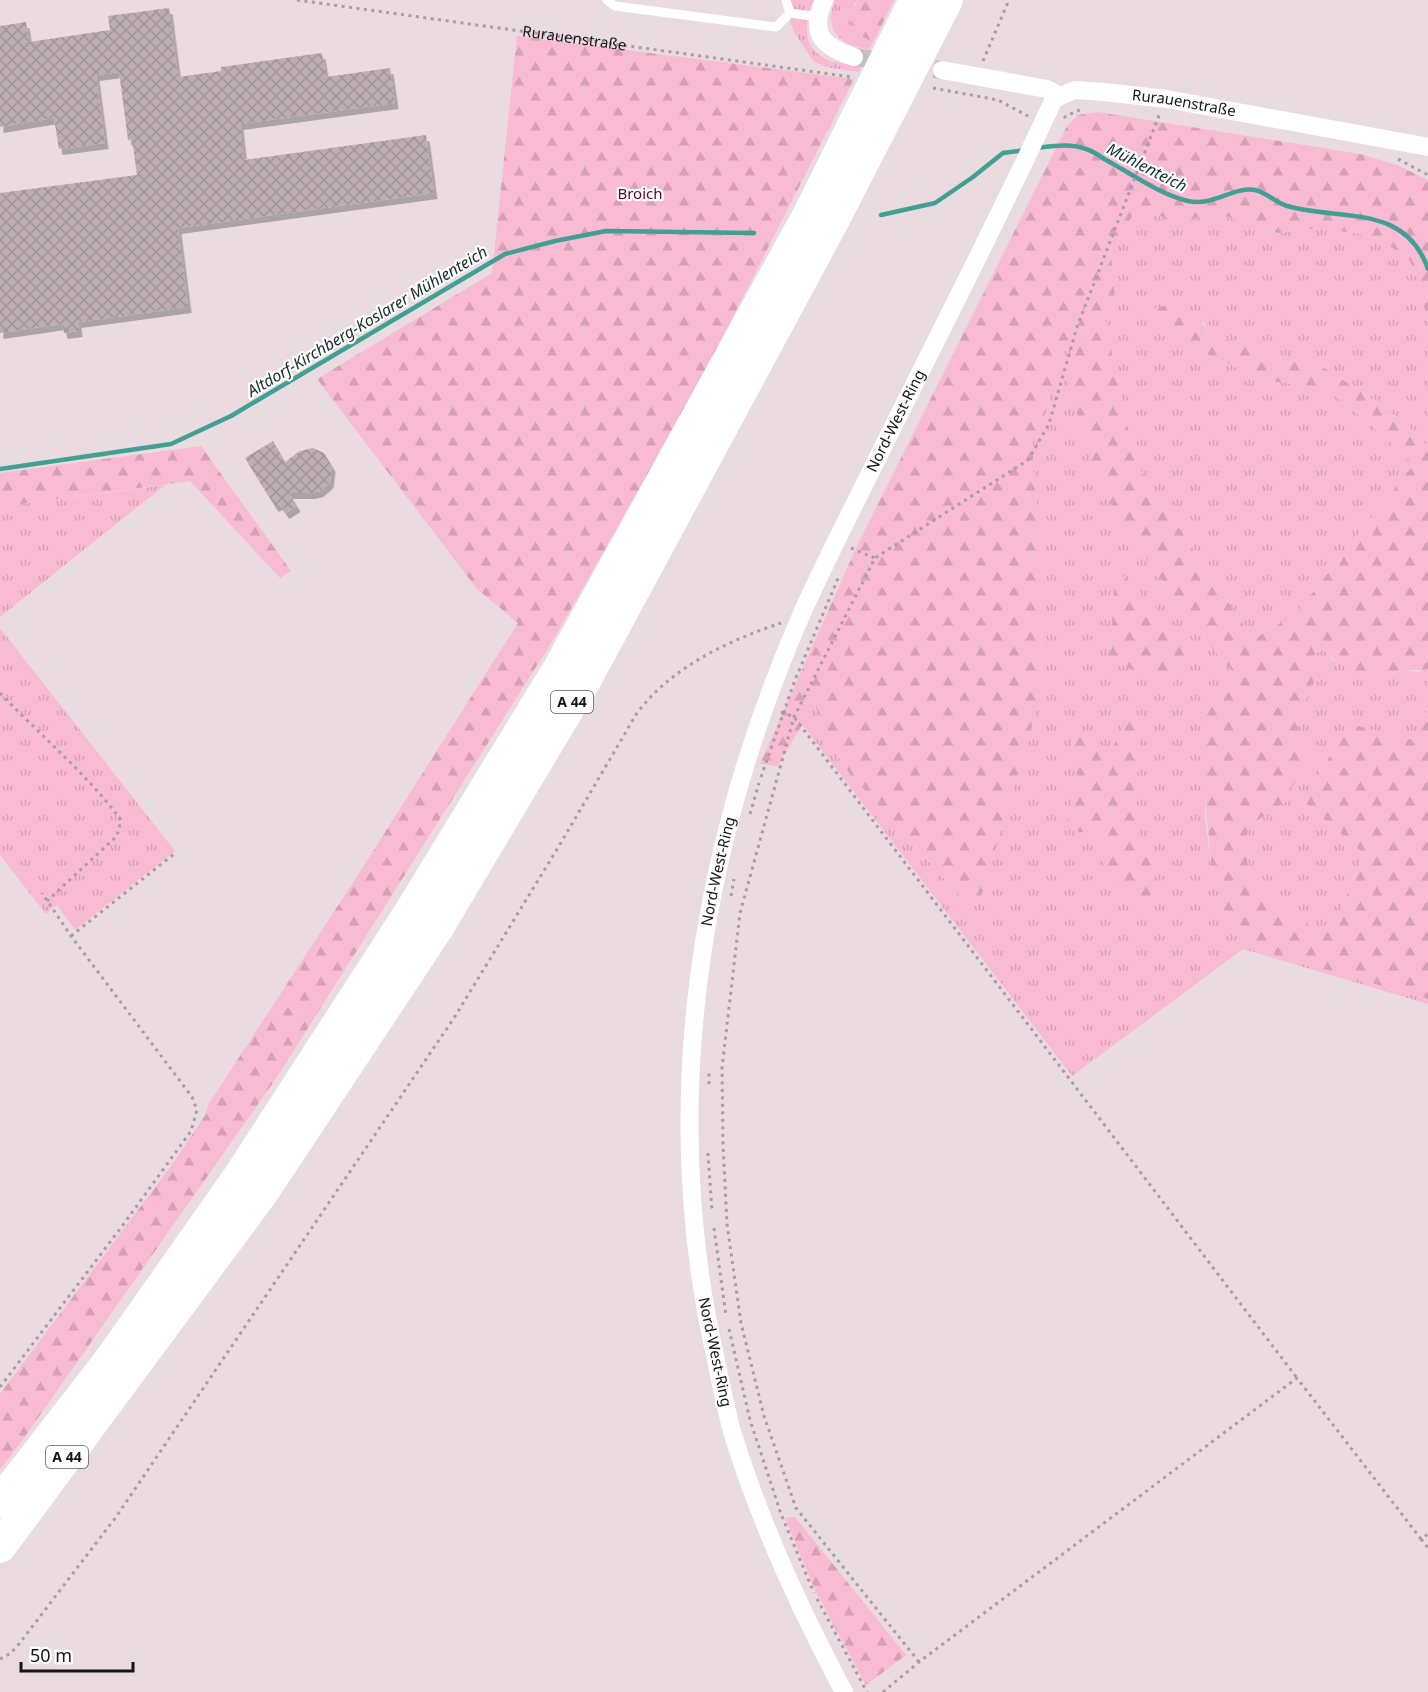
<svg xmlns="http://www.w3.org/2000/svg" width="1428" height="1692" font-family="'Noto Sans',sans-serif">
  <defs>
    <pattern id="grass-tufts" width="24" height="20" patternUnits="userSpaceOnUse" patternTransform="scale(1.5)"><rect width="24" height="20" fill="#f9bad3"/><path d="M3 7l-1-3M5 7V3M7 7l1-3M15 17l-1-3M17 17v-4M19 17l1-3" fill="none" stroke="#d59fb4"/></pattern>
    <pattern id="forest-firs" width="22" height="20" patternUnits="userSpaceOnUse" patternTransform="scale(1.5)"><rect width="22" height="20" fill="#f9bad3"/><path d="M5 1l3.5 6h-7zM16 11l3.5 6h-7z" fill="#d59fb4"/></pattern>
    <pattern id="building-cross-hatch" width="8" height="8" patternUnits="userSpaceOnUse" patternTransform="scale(1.5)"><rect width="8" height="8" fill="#bbadb2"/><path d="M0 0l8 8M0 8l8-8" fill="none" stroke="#a09498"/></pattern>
    <filter id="shadow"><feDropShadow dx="3.5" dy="6" stdDeviation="0" flood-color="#0004"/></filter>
  </defs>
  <rect width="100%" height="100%" fill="#eadbe0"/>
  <path fill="url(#grass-tufts)" d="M790,0h24c-9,20 -13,45 10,58 9,6 26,6 37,8l-2,6 -34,-5 -12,-6 -19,-29 -6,-17z
    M835,0h22l-3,5 5,31 15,5 -5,8c-29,-2 -46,-20 -34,-49z
    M1144,212l15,3 9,6 13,1 19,-5 26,-1 52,17 43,-5 15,2 35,6 36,20 9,16 12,51v123c-35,-36 -79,-63 -122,-89l-22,9 -10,-10 -28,-15 -34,-2 -9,-17 -39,9 22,14 48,21 25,14 62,7 27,18 66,59 -119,151 -42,24 -118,-177 -32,-151 11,-3 1,-10 -4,-44 23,-41z
    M1081,306h6l37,223 28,37 37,56 44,50 -28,44v101l7,55 16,50 22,22 27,12 151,43v5l-185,-55 -171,127 -270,-352 11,-21 30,63 127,141 11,-10 60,-200 1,-131 -9,-100v-24l12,-28 11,-41z
    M165,485l-165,132v-110z
    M0,628l175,223 -100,79 -18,-25 -11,9 -46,-59z
    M1323,649l10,11 51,16 19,-6 15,2 10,-3v38l-15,33 -111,60 62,54 -31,74 -24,7 -2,-7 -15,-16 -14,2 -6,-12 -12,-15 -12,-20 -3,-26 5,-16 37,-24 5,-14 21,-32 -10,-16 -8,-19 4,-11 12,-17 -4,-33z"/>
  <path fill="url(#forest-firs)" d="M857,0h37l-20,41 -15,-5 -8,-13z
    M517,36l337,43 -162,318 -139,243 -276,437 -258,368 -19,24v-75l171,-228 35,-52 2,-9 148,-227 162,-255 -41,-34 -160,-210 175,-106z
    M1098,112l262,42 37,11 31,15v143l-12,-51 -9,-16 -36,-20 -50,-8 -43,5 -52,-17 -26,1 -19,5 -13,-1 -9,-6 -15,-3 -10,1 -23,41 4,44 -1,10 -11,3 32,151 118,177 42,-24 119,-151 -66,-59 -27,-18 -62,-7 -25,-14 -48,-21 -22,-14 -11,-13 2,-10c32,-10 42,5 57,31l34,2 28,15 10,10 22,-9c43,26 87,53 122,89v223c-9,2 -15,1 -24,1 -6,0 -12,4 -18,6 -23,5 -49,-12 -63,-27l-15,10c1,3 6,8 6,12 3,19 -13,33 -19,49l8,19 10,16 -21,32 -5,14 -37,24 -5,16 3,26 12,20 12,15 6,12 14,-2 14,2 4,21 23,-7 31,-74 -62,-54 48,-76 63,16 15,-33v292l-151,-43 -27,-12 -22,-22 -16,-50 -11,-119 4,-37 28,-44 -44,-50 -37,-56 -28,-37 -30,-57 -27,-94 10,-51 10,-21 -6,1 -25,66 -11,41 -12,28v24l9,100 -1,131 -60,200 -10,11 -128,-142 -29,-62 -36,62 -18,-2 97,-218 209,-418 12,-13z
    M201,446l90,125 -11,7 -90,-97 -190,26v-34z
    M1115,568l85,83 -28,34 -62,-24z
    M1132,719c17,28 2,61 -2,90l10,15c-4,15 9,26 18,36l-6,32 -6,12 -22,-4 -13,-15 -8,-13 2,-12 -6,-26 -20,-2 -12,-7v-15l10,-14 1,-20 -9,-13 4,-27 10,-4 21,18 8,-1 14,-29z
    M795,1517l111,138 -40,30 -50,-93 -31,-74z"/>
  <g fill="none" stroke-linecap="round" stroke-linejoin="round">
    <path stroke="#41a093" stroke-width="4.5" d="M1036,148c17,-2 34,-5 50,1 7,2 14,7 20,11 26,14 53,34 82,41 25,6 46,-15 67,-11 11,2 21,13 32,16 53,15 118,-3 141,63
      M881,215l54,-12 38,-26 30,-24 22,-3
      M0,469l171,-25 60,-28 274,-162 50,-13 51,-10 148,2"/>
  </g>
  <path fill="url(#building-cross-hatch)" filter="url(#shadow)" d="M169,8l9,69 43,-6v-4l101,-14 4,24 64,-9 5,35 -155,21 4,36 182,-25 8,58 -256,35 10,79 -110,15 1,9 -15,2 -2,-9 -62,9v-140l137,-18 -5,-36 -4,1 -9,-68 -23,3 9,68 -46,6 -5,-31 -54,9v-101l26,-4 3,20 81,-12 -2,-14z
    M273,441l12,21 15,-11 13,-3 11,5 8,13 -2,16 -10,9 -9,2h-22l8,13 -11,7 -7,-9 -4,2 -30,-48z"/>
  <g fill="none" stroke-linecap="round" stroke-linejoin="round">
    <path stroke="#cabdc2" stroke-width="18" stroke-dasharray="18 9" stroke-linecap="butt" d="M854,57l88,13"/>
    <g stroke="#a99da1" stroke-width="3" stroke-dasharray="3 4.5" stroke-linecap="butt">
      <path id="s1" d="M297,0l555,77"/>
      <path d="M983,61l26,-61"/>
      <path d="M933,88l65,12 30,16"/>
      <path d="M1064,118l2,-2 18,-8"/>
      <path d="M1398,159l30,16"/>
      <path d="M851,548l24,10"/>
      <path d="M0,693c40,42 86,80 121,127l-4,16 -70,65"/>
      <path d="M781,712l13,5 503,661"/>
      <path d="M761,777l34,-97 44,-104"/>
      <path d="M750,814l9,-31"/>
      <path d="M731,896l3,-17"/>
      <path d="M71,936l103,-82"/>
      <path d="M709,1084v-15"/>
      <path d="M708,1153l4,59"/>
      <path d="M714,1228l12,88"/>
      <path d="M729,1329l21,91 31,94 33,79"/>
      <path d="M0,1387l123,-162 68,-94 6,-21 -5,-13 -121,-161 -29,-43"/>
      <path d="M1421,1539l7,9"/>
      <path d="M817,1599l50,93"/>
      <path d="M0,1659l11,-6 8,-9 97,-127 338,-499 105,-172 78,-133c35,-46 90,-72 144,-90"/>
      <path d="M919,1662l-123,-154 -32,-92 -23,-93 -14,-99 -4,-79 -1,-77 18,-155 54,-196 81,-159 153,-98 21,-36 28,-97 83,-214"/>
      <path d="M883,1692l36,-30 378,-284 124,161 7,-5"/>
    </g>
    <path stroke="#fff" stroke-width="9" d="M607,0l8,6 161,21 14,-14
      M786,0l4,13 29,4"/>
    <g stroke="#fff" stroke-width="18">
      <path d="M824,0c-15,35 -1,46 30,57"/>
      <path d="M942,70l105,19 13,7"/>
      <path id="s2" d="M844,1692c-44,-82 -83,-168 -111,-257 -7,-25 -12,-50 -17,-75 -58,-253 -17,-511 86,-747 22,-49 47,-97 71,-146 60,-122 123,-242 180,-366l7,-5 15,-6 29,2 63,7 261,48"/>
    </g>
    <path stroke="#fff" stroke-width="32" d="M0,1502l112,-145 128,-182 170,-263 149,-244 250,-454 106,-214
      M0,1547l263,-355 174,-263 149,-250 245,-454 116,-225"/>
  </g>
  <g text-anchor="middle" stroke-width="4.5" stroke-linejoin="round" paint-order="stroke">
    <g fill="#fff" stroke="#5d5a5b" stroke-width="1.5">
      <rect x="551" y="691" width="42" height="22" rx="4.5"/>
      <rect x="46" y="1446" width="42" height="22" rx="4.5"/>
    </g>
    <g font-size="14" font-weight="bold" fill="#181315">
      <text x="572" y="707">A 44</text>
      <text x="67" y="1462">A 44</text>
    </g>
    <g font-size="15" fill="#181315" stroke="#fff">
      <text dy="5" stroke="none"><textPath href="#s1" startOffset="280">Rurauenstraße</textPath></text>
      <text dy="5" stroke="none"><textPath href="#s2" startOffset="1827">Rurauenstraße</textPath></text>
      <text dy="5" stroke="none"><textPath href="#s2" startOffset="1336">Nord-West-Ring</textPath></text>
      <text dy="5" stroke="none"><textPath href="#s2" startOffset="850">Nord-West-Ring</textPath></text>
      <text transform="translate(715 1352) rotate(78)" y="5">Nord-West-Ring</text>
    </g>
    <g font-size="15" fill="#580333" stroke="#fff">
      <text x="640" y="199">Broich</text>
    </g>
    <g font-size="16" font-style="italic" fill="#172e2a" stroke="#fff">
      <text transform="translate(1147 167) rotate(27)" y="6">Mühlenteich</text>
      <text transform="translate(367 321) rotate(-31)" y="6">Altdorf-Kirchberg-Koslarer Mühlenteich</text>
    </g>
  </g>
  <path d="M21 1662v9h112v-9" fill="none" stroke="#181315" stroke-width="3"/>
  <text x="30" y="1662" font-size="18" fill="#181315" stroke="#ffffff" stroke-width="4.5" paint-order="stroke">50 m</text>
</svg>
